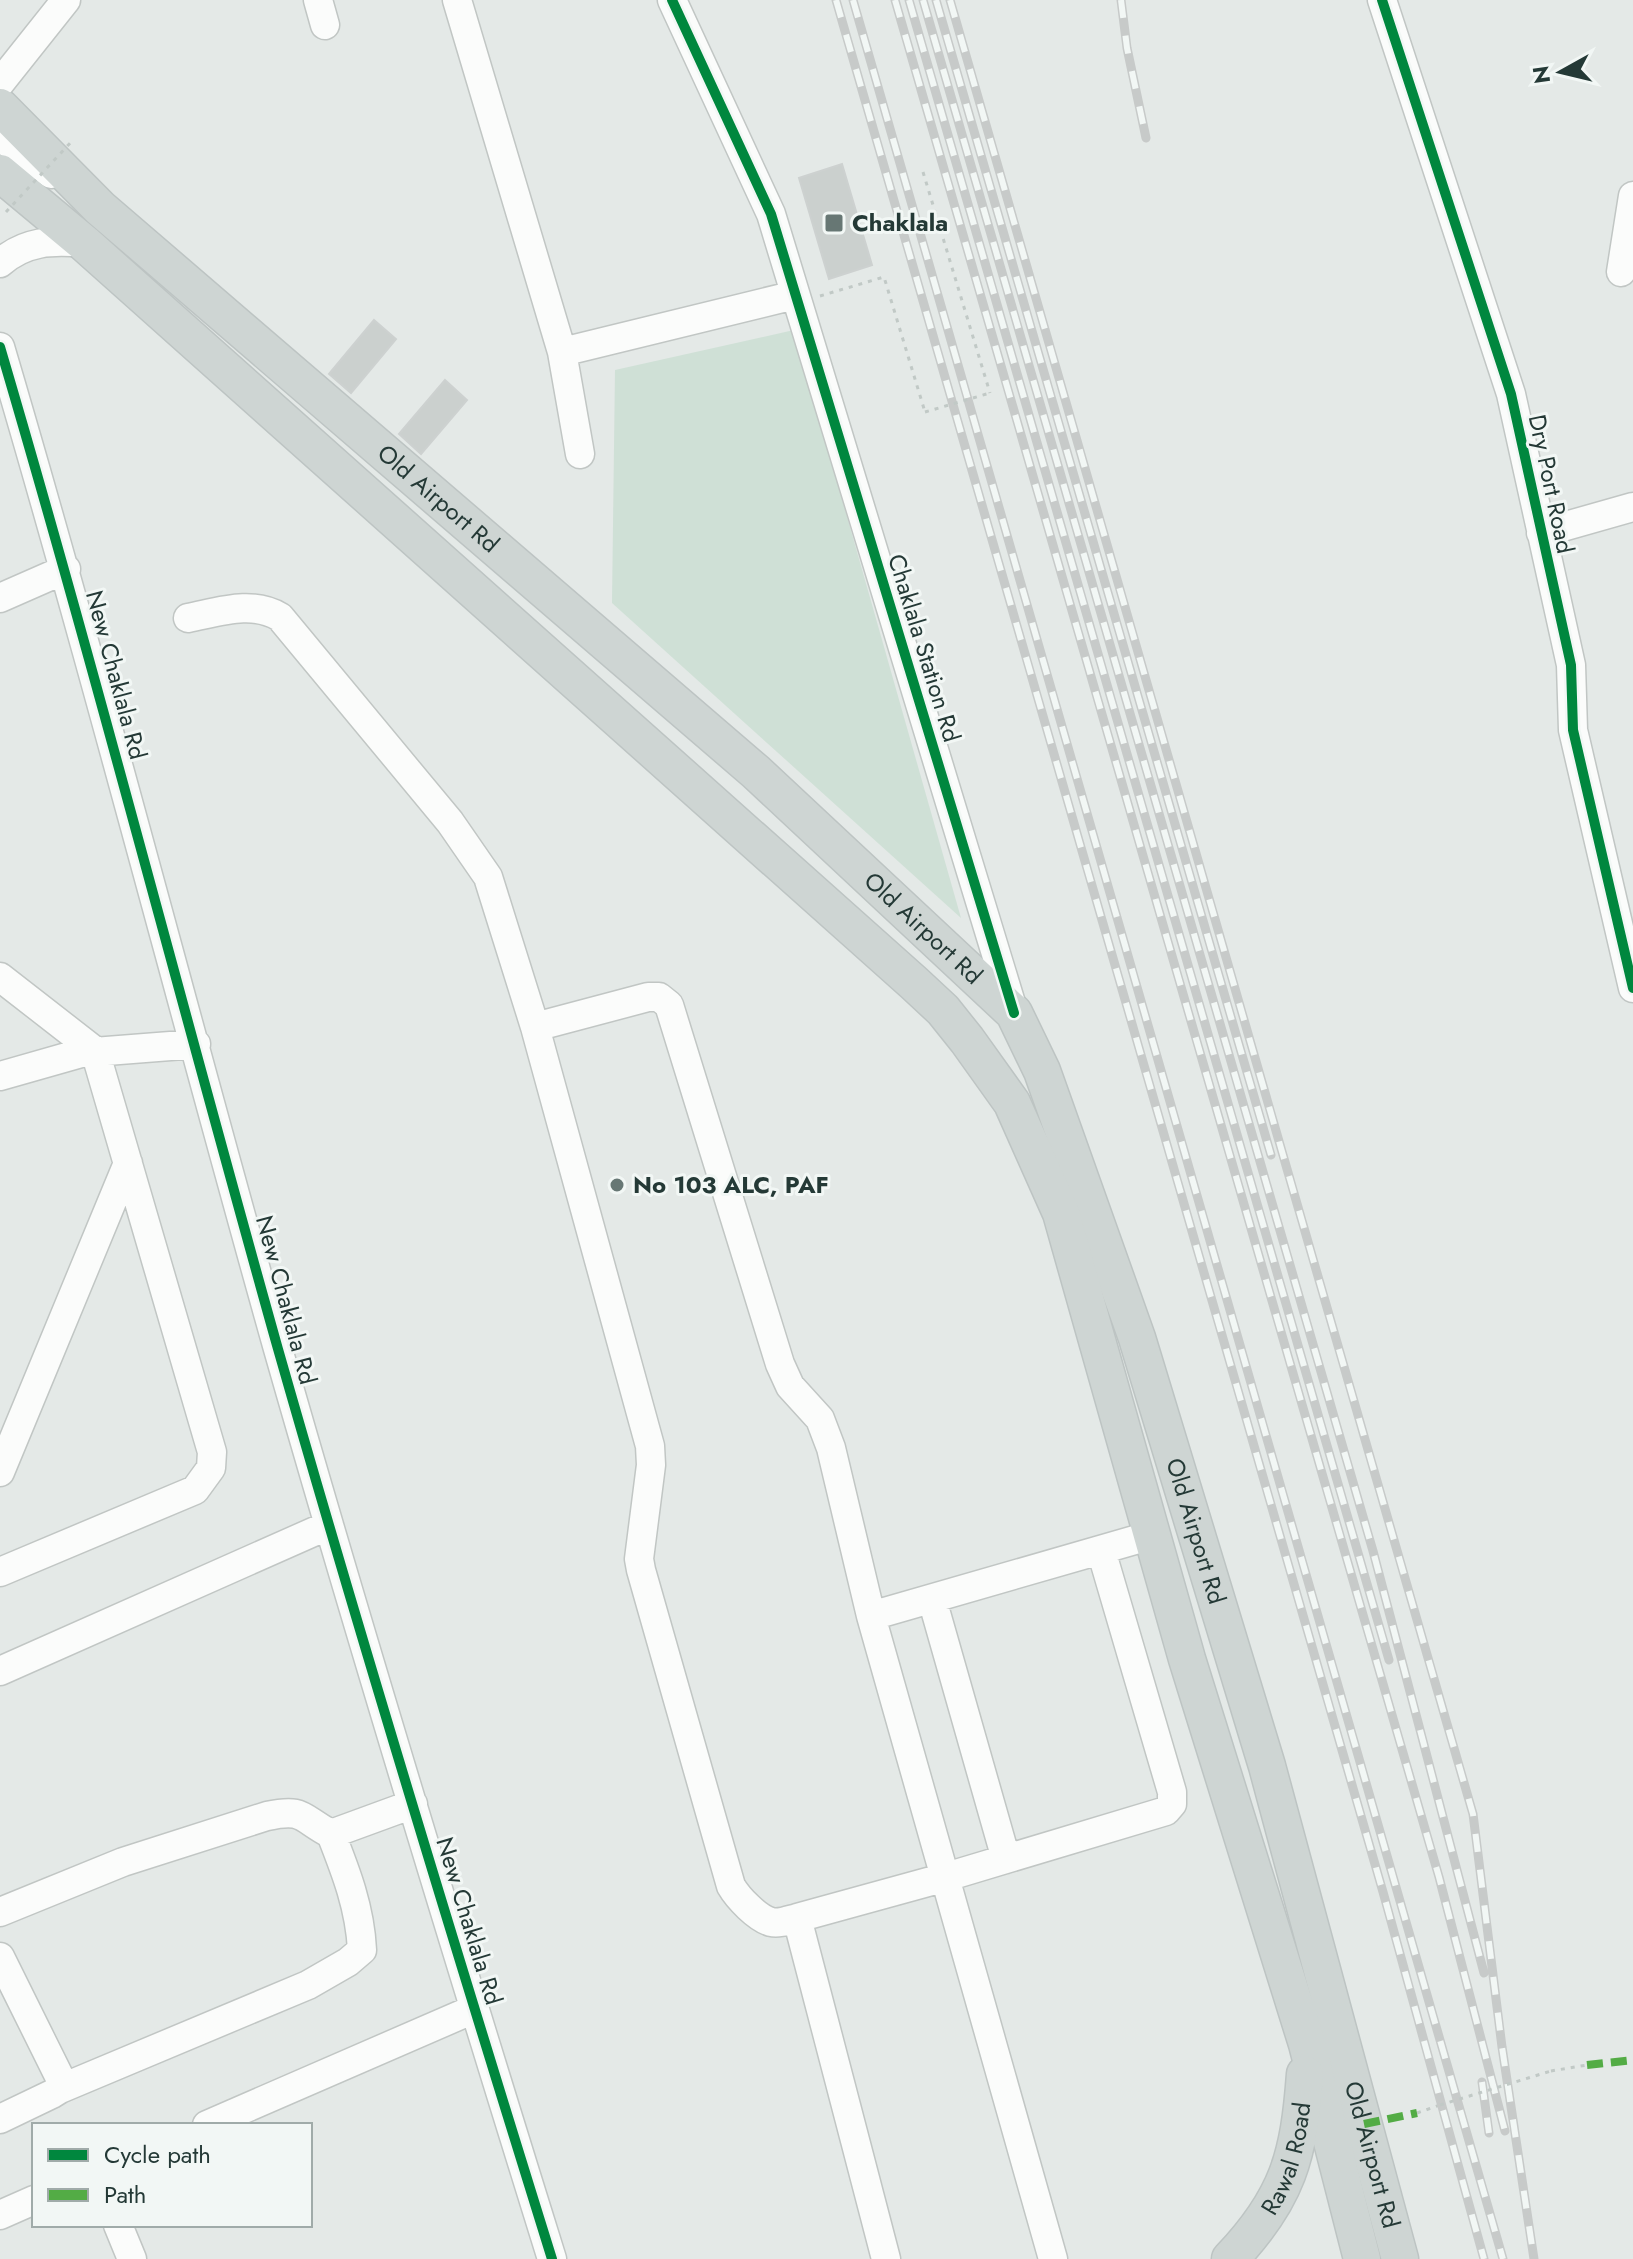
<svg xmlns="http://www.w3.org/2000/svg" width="1633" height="2259" font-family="Jost,sans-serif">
  <rect width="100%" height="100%" fill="#e4e9e7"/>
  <path fill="#cfe0d6" d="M794,330l167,588 -349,-315 3,-233z"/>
  <path fill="#cbd0ce" stroke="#cdd1d0" stroke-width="2" d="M842,164l30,101 -43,14 -30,-101z
    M374,320l22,19 -45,54 -22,-19z
    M445,380l22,20 -46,54 -22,-20z"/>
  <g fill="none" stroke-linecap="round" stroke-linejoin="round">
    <g stroke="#c1c6c4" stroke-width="31">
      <path id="minor" d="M318,0l7,25
        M457,0l105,352 18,102
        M672,0l99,214 243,799
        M1382,0l129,394 60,271 2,65 60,258
        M0,83l66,-83
        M0,137l51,37
        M0,263c25,-22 52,-23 84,-20
        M1621,272l12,-76
        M0,347c98,332 184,668 278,1002 87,305 180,608 274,910
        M562,352l233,-57
        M1541,533l92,-26
        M0,598l66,-29
        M188,618c31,-6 64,-18 92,-1l170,205 38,55 47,150 113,-30h11l10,8 111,359 10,22 30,33 11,29 40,168
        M0,977l95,74 117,401 -1,16 -16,22 -195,82
        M535,1027l115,419 1,19 -12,94 2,11 90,316c7,12 26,32 40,36 8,2 18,-2 26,-4
        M0,1076l81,-23 115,-9
        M0,1472l128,-309
        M932,1599l74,260
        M0,1671l329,-146
        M0,1912l123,-50 144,-46c38,-8 33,2 64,18l82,-30
        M0,1957l60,121v11l-8,5 -52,25
        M60,2089l248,-104 40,-23 14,-12c-2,-42 -16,-78 -31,-116
        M207,2125l267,-116
        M0,2215l34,-15
        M118,2225l14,34
        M886,2259l-89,-341 149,-41 220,-66 6,-7v-12l-71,-242
        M1053,2259l-182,-643 281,-81"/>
    </g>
    <g stroke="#bdc4c3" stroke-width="39">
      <g id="major">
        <path id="s1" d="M0,107l100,101 656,564 258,241 28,58 95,267 130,428 133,493"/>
        <path d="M0,173l84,70 830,740 29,27 24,30 45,63 49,110 126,446 120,385 55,215"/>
        <path id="s2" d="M1230,2259c58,-61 69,-103 75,-185"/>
      </g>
    </g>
    <path stroke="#c1c9c6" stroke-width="3" stroke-dasharray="4 6" stroke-linecap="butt" d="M923,172l67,221
      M820,296l64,-19 41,135
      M1551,2071l36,-6
      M1417,2113l23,-8"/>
    <use href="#minor" stroke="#fbfcfb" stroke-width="28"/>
    <use href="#major" stroke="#ced5d3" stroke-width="36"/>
    <g stroke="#c7cac9" stroke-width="9">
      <path id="rail" d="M836,0l547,1892 101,367
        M853,0l650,2259
        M895,0l544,1877 66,254
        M909,0l480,1660
        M923,0l450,1551 111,422
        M936,0l335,1155
        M950,0l523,1814 29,233 32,212
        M1121,0l6,48 19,90
        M1482,2082l7,51"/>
    </g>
    <use href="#rail" stroke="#f2f7f5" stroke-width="6" stroke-dasharray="18" stroke-linecap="butt"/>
    <path stroke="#c1c9c6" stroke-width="3" stroke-dasharray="4 6" stroke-linecap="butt" d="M6,212l66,-71
      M925,412l65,-19
      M1440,2105l111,-34"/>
    <path stroke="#53ac45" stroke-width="8" stroke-dasharray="16 8" stroke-linecap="butt" d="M1587,2065l46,-5
      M1364,2124l53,-11"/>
    <g stroke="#f2f7f5" stroke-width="15">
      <path id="cycleway" d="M672,0l99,214 243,799
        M1382,0l129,394 60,271 2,65 60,258
        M0,347c98,332 184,668 278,1002 87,305 180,608 274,910"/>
    </g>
    <use href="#cycleway" stroke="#00873e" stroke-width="10"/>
  </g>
  <g fill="#677774" stroke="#f2f7f5" stroke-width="3">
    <rect x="824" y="213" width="20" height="20" rx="4"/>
    <circle cx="617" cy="1185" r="8"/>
  </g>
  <g text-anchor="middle" stroke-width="6" stroke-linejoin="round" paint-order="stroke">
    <g font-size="24" font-weight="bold" fill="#243936" stroke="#f2f7f5" text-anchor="start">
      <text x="852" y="231">Chaklala</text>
      <text x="633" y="1193">No 103 ALC, PAF</text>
    </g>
    <g font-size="24" fill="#243936" stroke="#f2f7f5">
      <text transform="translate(1551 484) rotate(78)" y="8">Dry Port Road</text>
      <text dy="8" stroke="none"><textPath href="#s1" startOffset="588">Old Airport Rd</textPath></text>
      <text transform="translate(924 648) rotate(73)" y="8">Chaklala Station Rd</text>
      <text transform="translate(116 675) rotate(75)" y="8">New Chaklala Rd</text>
      <text dy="8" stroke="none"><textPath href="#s1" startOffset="1236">Old Airport Rd</textPath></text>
      <text transform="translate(286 1300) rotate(75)" y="8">New Chaklala Rd</text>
      <text dy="8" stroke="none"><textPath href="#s1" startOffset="1910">Old Airport Rd</textPath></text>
      <text transform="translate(469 1921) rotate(73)" y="8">New Chaklala Rd</text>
      <text dy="8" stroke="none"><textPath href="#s1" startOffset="2558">Old Airport Rd</textPath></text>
      <text dy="8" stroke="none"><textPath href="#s2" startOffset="118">Rawal Road</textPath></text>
    </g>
  </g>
  <rect x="32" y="2123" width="280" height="104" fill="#f2f7f5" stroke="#a0aba9" stroke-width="2"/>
  <rect x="48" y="2149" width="40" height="12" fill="#00873e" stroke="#a0aba9" stroke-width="2"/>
  <text x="104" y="2163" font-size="24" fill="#243936">Cycle path</text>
  <rect x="48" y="2189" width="40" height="12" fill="#53ac45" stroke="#a0aba9" stroke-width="2"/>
  <text x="104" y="2203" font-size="24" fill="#243936">Path</text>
  <g transform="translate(1561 72) rotate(262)" stroke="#f2f7f5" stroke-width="6" paint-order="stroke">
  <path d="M0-6L14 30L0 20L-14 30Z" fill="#243936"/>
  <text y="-12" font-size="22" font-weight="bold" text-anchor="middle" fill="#243936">N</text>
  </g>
</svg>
